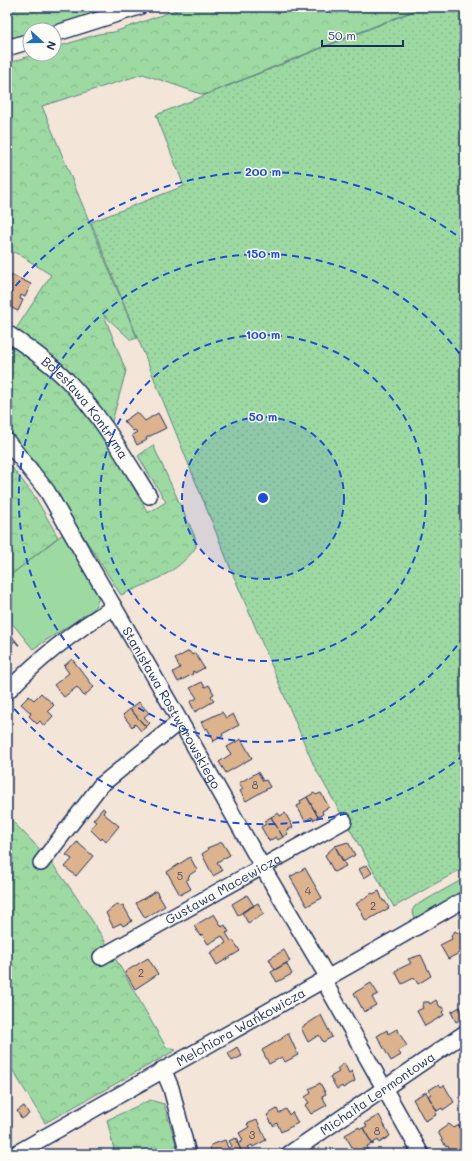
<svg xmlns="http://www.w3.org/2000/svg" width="472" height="1161" font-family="Mali,sans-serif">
  <defs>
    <pattern id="forest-crowns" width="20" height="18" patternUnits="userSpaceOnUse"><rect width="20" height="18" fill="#9ddaa2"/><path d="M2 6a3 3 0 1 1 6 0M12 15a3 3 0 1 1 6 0" fill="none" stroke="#87bb8e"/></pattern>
    <pattern id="garden-dots" width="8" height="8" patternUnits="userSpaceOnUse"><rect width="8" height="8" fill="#9ddaa2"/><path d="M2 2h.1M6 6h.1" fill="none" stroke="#87bb8e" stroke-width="1.8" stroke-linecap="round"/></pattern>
  </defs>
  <rect width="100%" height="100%" fill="#f3e6d8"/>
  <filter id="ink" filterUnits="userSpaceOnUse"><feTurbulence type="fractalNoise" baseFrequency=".025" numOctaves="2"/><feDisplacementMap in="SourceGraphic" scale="8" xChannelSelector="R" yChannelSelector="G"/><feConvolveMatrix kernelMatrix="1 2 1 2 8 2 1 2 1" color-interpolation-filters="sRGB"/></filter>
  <g filter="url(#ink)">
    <path fill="#9ddaa2" stroke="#5c8480" d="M64,533l35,65 -5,11 -61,40 -26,-32v-39z
      M465,878v15l-49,28 -4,-10 3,-5z"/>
    <path fill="url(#forest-crowns)" stroke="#5c8480" d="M7,7h110l-74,23h-13v4l-23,7z
      M184,7h238l-218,88 -61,-21 -101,32 95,232 -6,2 -27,-25 22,56 -15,54 -75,-80 -20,-16 35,-54 -31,-20 -13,-6v-185l28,-10h19v-6l44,-14 16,-2z
      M7,341l39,29 20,19 36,43 46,81 18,-11 -28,-46 15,-11 42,92 1,10c-18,26 -47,36 -75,48l-84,-131 -30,-34z
      M7,461l28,36 23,40 -51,41z
      M7,816c16,16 32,31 46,49 44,56 77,120 113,182l10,3 -131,73 -38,-62z
      M150,1100l14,4 15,50h-64l-8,-34z"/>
    <path fill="url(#garden-dots)" stroke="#5c8480" d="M424,7h41v860l-71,40 -80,-141 -82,-194 -141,-350 93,-36 -28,-71z"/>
    <path fill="#ddb38e" stroke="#1b2f5e" d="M12,275l19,9 -6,13 -4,-2 -1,4 3,1 -5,11 -11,-5v-11l4,-9 -3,-2z
      M137,412l8,9 13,-8 8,15 -20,10 1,2 -10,5 -5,-10 5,-3 -2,-2 -2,1 -9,-10z
      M7,630l12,15h-1l-3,-4 -8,6z
      M189,651l3,4 3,-2 9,15 -9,5 -1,-2 -2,1 1,2 -15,8 -5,-10 7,-4 -5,-9z
      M72,659l22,28 -10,9 -7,-9 -13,10 -10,-12 15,-12 -5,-7z
      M202,682l3,5 4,-2 5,9 -3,2 3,5 -19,11 -5,-10 7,-4 -7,-10z
      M41,693l13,12 -6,6 5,5 -9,10 -4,-5 -3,3 -8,-8 2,-3 -10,-9 8,-8 5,4z
      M139,702l10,11 -5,4 6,6 -4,4 -16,-18z
      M130,709l16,18 -5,4 -6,-7 -3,3 -9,-12z
      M222,712l4,6 7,-4 6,11 -17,9 1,2 -11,6 2,-1 -7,-13 -2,1 -4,-7z
      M241,739l11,19 -26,15 -7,-11 12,-8 -4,-7z
      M258,772l5,9 3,-1 4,7 -24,14 -6,-10 3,-2 -4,-6z
      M314,793l2,2 5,-2 8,14 -7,4 1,3 -5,3 -11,-20z
      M307,797l11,20 -5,3 -1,-3 -7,4 -8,-15 4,-2 -1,-3z
      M103,808l2,2 -2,3 16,13 -13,16 -4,-4 -1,2 -11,-11 6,-7 -3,-2z
      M278,813l2,3 5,-3 8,14 -7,4 2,3 -5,3 -12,-20z
      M271,817l12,20 -5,3 -2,-3 -7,4 -8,-14 5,-3 -2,-3z
      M77,842l16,14 -17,20 -11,-9 7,-8 -6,-4z
      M222,842l8,13 -13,7 5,9 -9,5 -11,-22 6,-4 -1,-2z
      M348,842l7,13 -12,7 -8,-16z
      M335,846l11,20 -12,6 -9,-17z
      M190,857l7,13 -6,4 -3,3 1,2 -3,1 5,9 -11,6 -13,-23z
      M367,865l5,8 -8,5 -5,-9z
      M305,868l17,30 -15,8 -17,-29z
      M156,891l9,15 -20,12 -9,-15z
      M379,891l4,10h2l4,7 -23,13 -4,-7 1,-1 -7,-9 16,-11 1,1z
      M247,895l7,11 -16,9 -6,-11z
      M258,903l6,11 -16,9 -6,-11z
      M117,904l4,2 2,-1 9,16 -9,5 -2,-3 -8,4 -7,-14z
      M214,914l8,13 3,-2 4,7 -3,1 5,8 2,-1 7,11 -23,14 -7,-12 16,-10 -4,-7 -14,8 -6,-10 -2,2 -6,-10z
      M463,930l2,3v24l-4,-5 -13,7 -8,-14 12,-6 -1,-3 4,-5 3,2z
      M284,950l6,11 -15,9 -6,-11z
      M421,955l10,21 -13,8 -4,-6 -12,6 -7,-13 16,-8 -3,-4z
      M148,958l10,16 -23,15 -10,-17z
      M286,963l6,11 -15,8 -6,-10z
      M371,983l7,11 -6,3 4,8 -12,7 -10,-19z
      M436,1000l4,7h2l2,3 -2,2 2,3 -19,11 -8,-15 6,-3 -1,-2 2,-4h5l1,2z
      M460,1007l5,10 -9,5 -5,-10z
      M321,1015l11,22 -9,5 -4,-7 -11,7 -7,-14z
      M397,1029l10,17 -9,5 3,4 -10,6 -14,-25 10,-6 1,4z
      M288,1033l10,22 -13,7 -3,-5 -13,7 -7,-14 21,-12 -1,-1z
      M237,1047l5,9 -10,5 -4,-8z
      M344,1063l5,10 3,-2 3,10 -12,7 -1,-2 -5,3 -7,-12 9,-5 -2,-3z
      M320,1083l6,11 -4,2 5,9 -16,9 -6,-9 4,-2 -4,-6 6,-4 -2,-4z
      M439,1084l2,3 3,-2 10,17 -11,8 -1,-2 -5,3 -9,-15 3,-2 -2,-4z
      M426,1092l11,19 -2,1 1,3 -11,6 -12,-22z
      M24,1106l5,8 -7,5 -5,-8z
      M277,1109l2,4 7,-4 3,6 3,-3 6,11 -17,9 -4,-9 -4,3 -6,-11z
      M379,1115l11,21 -11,7 -1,-3 -5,3v2l-10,-17 4,-2 -2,-3z
      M257,1120l9,20 -13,7 -1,-2 -4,2 2,2 -8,4 -6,-14 1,-1 3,5 3,-3 -4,-7 10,-6 -2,-3z
      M449,1124l5,4 5,-3 1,2 4,11 -2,1 3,5v4l-11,6h-2l-4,-8 -2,1 -8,-15z
      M359,1127l1,2 3,-1 10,17 -1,-1 -5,2 1,3 -12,5 -11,-19z
      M235,1138l8,16h-30l-3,-6 1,-3 14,-5 3,8 4,-2 -3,-5z"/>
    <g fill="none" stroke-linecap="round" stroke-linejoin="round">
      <g stroke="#1b2f5e" stroke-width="18">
        <g id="minor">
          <path d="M54,34l85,-27"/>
          <path d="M7,48l23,-7"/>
          <path id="s1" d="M7,333c21,14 42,29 60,47 33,34 57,76 82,116"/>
          <path id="s2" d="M7,441l40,50 133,230 83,147 65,110"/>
          <path d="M7,692c32,-34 67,-61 107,-85"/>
          <path d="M41,863l59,-77 80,-65"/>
          <path id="s3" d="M101,957l243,-136"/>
          <path d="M324,981l97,173"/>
          <path d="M163,1069l8,19 17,66"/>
          <path id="s4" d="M15,1154c150,-86 301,-168 450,-255"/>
          <path id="s5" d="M289,1154l176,-121"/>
        </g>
      </g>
      <use href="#minor" stroke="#fdfcf7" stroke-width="15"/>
    </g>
  </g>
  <circle cx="263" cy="498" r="81" fill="#1d4ed8" fill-opacity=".12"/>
  <g fill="none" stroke="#1d4ed8" stroke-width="2" stroke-dasharray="7 5">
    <circle cx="263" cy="498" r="81"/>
    <circle cx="263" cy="498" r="163"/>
    <path d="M464 636A244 244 0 1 1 464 360"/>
    <path d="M464 755A326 326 0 0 1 8 701M8 295A326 326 0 0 1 464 241"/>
  </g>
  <g text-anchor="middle" stroke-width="3" stroke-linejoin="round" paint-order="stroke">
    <g font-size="11" fill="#4c506a">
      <text x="255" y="789">8</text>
      <text x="180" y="880">5</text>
      <text x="308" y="895">4</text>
      <text x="373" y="910">2</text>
      <text x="141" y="977">2</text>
      <text x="377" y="1135">8</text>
      <text x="252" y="1139">3</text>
    </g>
    <g font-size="13" fill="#1b2f5e" stroke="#fdfcf7">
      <text dy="5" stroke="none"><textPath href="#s1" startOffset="109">Bolesława Kontryma</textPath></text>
      <text dy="5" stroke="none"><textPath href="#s2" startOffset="314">Stanisława Rostworowskiego</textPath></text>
      <text dy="5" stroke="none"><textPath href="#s3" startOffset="140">Gustawa Macewicza</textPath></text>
      <text dy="5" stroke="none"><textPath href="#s4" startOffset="259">Melchiora Wańkowicza</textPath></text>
      <text dy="5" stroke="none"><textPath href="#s5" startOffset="107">Michaiła Lermontowa</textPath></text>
    </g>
  </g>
  <circle cx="263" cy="498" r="6" fill="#1d4ed8" stroke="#fdfcf7" stroke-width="2"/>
  <g font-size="12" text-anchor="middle" font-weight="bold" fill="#1d4ed8" stroke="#fdfcf7" stroke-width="3" stroke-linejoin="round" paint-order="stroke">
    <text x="263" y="176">200 m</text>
    <text x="263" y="258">150 m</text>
    <text x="263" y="339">100 m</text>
    <text x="263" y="421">50 m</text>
  </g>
  <rect width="472" height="1161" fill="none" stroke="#fdfcf7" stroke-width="24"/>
  <rect x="12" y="12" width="448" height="1137" fill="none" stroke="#1b2f5e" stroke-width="1.5" filter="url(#ink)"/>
  <g transform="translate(42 42) rotate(111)"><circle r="19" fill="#fdfcf7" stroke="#a3aaba"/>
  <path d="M0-3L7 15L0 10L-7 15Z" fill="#1f6fb2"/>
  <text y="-6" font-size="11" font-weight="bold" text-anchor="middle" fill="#1b2f5e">N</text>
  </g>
  <path d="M322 40v6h81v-6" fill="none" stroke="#1b2f5e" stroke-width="2"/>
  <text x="328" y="40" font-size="12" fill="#1b2f5e" stroke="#fdfcf7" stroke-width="3" paint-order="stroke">50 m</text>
</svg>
